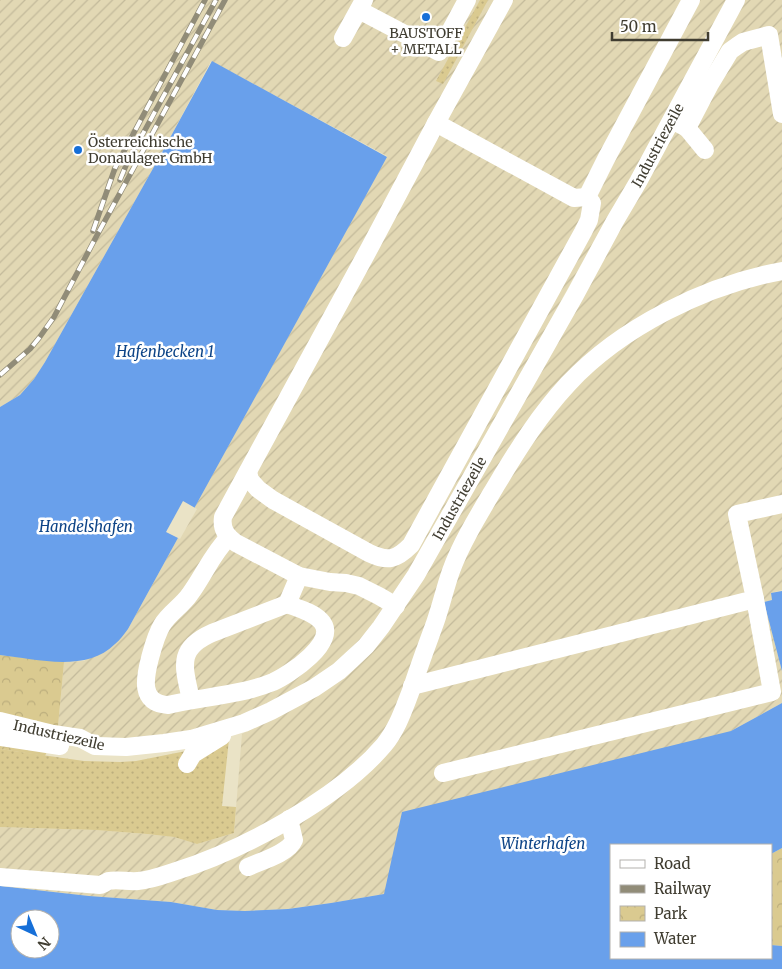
<svg xmlns="http://www.w3.org/2000/svg" width="782" height="969" font-family="Merriweather,serif">
<style>
.industrial{fill:url(#industrial-furrows)}
.grass{fill:url(#grass-dots)}
.park{fill:url(#park-crowns)}
.water{fill:#69a0eb;fill-rule:evenodd}
.pier{fill:#eae3c6}
.lines{fill:none;stroke-linecap:round;stroke-linejoin:round}
.minor{stroke:#fff;stroke-width:18}
.rail-casing{stroke:#918c78;stroke-width:5.5}
.rail{stroke:#fff;stroke-width:4;stroke-dasharray:11;stroke-linecap:butt}
.poi-dot{fill:#166fd8;stroke:#fff;stroke-width:2}
.labels{text-anchor:middle;stroke-width:5;stroke-linejoin:round;paint-order:stroke}
.poi-label{font-size:14px;fill:#403d31;stroke:#fff}
.street-label{font-size:14px;fill:#403d31;stroke:#fff}
.water-label{font-size:15px;font-style:italic;fill:#0d4487;stroke:#fff}
</style>
<defs>
<pattern id="industrial-furrows" width="10" height="10" patternUnits="userSpaceOnUse" patternTransform="scale(1.25)"><rect width="10" height="10" fill="#e2d8b4"/><path d="M-1 1l2-2M0 10L10 0M9 11l2-2" fill="none" stroke="#c3ba9b"/></pattern>
<pattern id="grass-dots" width="8" height="8" patternUnits="userSpaceOnUse" patternTransform="scale(1.25)"><rect width="8" height="8" fill="#daca90"/><path d="M2 2h.1M6 6h.1" fill="none" stroke="#bcae7d" stroke-width="1.8" stroke-linecap="round"/></pattern>
<pattern id="park-crowns" width="20" height="18" patternUnits="userSpaceOnUse" patternTransform="scale(1.25)"><rect width="20" height="18" fill="#daca90"/><path d="M2 6a3 3 0 1 1 6 0M12 15a3 3 0 1 1 6 0" fill="none" stroke="#bcae7d"/></pattern>
</defs>
<rect width="100%" height="100%" fill="#eae3c6"/>
<g class="industrial">
<path d="M 0,0 L 727,0 L 635,176 L 618,199 L 595,239 L 419,558 L 366,636 L 328,673 L 235,720 L 200,729 L 158,737 L 122,739 L 93,736 L 58,726 L 64,662 L 84,661 L 128,629 L 387,156 L 211,61 L 165,147 L 45,362 L 34,379 L 20,395 L 0,407 Z"/>
<path d="M 742,0 L 782,0 L 782,590 L 771,593 L 772,600 L 764,602 L 782,671 L 782,703 L 731,731 L 384,894 L 331,903 L 288,909 L 246,911 L 217,910 L 171,902 L 89,896 L 0,886 L 0,827 L 96,830 L 147,834 L 174,837 L 197,844 L 234,833 L 242,734 L 293,706 L 362,659 Z"/>
</g>
<g class="grass">
<path d="M 480,0 L 488,0 L 443,84 L 436,81 Z"/>
<path d="M 229,739 L 222,806 L 236,807 L 234,833 L 197,844 L 174,837 L 147,834 L 96,830 L 0,827 L 0,749 L 84,761 L 120,762 L 136,761 L 191,750 Z"/>
</g>
<g class="park">
<path d="M 0,655 L 64,662 L 58,726 L 45,756 L 0,749 Z"/>
<path d="M 782,848 L 782,946 L 771,945 L 771,854 Z"/>
</g>
<g class="water">
<path d="M 212,61 L 387,157 L 128,629 C 124,634 120,640 115,644 C 86,673 36,659 0,655 L 0,407 L 20,395 L 34,379 L 45,362 L 165,147 Z"/>
<path d="M 782,591 L 782,671 L 764,602 L 772,600 L 771,593 Z"/>
<path d="M 782,703 L 782,848 L 771,854 L 771,845 L 611,845 L 611,958 L 771,958 L 771,945 L 782,946 L 782,969 L 0,969 L 0,886 L 89,896 L 171,902 L 217,910 L 245,911 L 288,909 L 331,903 L 384,894 L 402,812 L 731,731 ZM 20,919 L 50,919 L 50,949 L 20,949 Z"/>
</g>
<path class="pier" d="M 183,501 L 197,509 L 180,539 L 166,532 Z"/>
<g class="lines">
<g class="minor">
<path d="M 359,10 L 439,52 L 467,0"/>
<path d="M 343,38 L 364,0"/>
<path d="M 672,120 L 687,128 L 710,84 L 730,51 L 737,46 L 743,42 L 769,35 L 782,114"/>
<path d="M 436,123 L 574,198 L 587,197"/>
<path d="M 687,128 L 705,150"/>
<path d="M 587,197 L 606,159 L 691,0"/>
<path d="M 248,472 L 250,480 L 258,489 L 273,500 L 369,553 C 388,562 396,560 411,545 L 583,232 L 589,220 L 592,203 L 587,197"/>
<path d="M 229,537 C 212,554 204,575 190,594 C 182,606 169,613 162,625 C 156,635 153,647 150,658 C 145,677 139,703 168,705 C 202,697 241,695 273,682 C 289,675 340,641 321,621 C 313,612 297,608 287,604 L 299,576"/>
<path d="M 396,606 L 379,596 L 359,586 L 346,583 L 330,582 L 299,576 L 236,543 C 227,536 221,530 223,517 L 369,249 L 436,123 L 504,0"/>
<path d="M 412,686 L 755,599 L 737,514 L 782,504"/>
<path d="M 191,700 C 184,667 176,649 212,633 L 287,604"/>
<path id="s1" d="M 0,721 L 53,734 L 80,738 L 95,746 L 126,747 L 164,743 L 191,739 L 244,723 L 271,711 L 314,688 L 339,671 L 351,660 L 366,646 L 381,627 L 416,575 L 575,295 L 615,221 L 638,182 L 736,0"/>
<path d="M 0,737 L 60,746"/>
<path d="M 187,764 L 193,754 L 222,736"/>
<path d="M 443,773 L 772,692 L 755,599"/>
<path d="M 248,867 C 261,861 288,854 294,840 L 289,819"/>
<path d="M 0,877 L 100,885 C 101,885 107,882 108,881 C 118,879 128,882 138,881 C 151,880 164,875 176,871 C 243,850 338,799 384,745 C 398,728 404,708 412,688 C 419,666 427,645 435,623 C 441,606 445,588 451,571 C 461,543 481,511 497,484 C 518,449 540,414 568,384 C 621,327 706,285 782,271"/>
</g>
<defs>
<g id="rail">
<path d="M 120,180 L 127,163 L 216,0"/>
<path d="M 93,231 L 115,168 L 205,0"/>
<path d="M 0,375 L 30,349 L 39,338 L 54,317 L 95,239 L 225,0"/>
</g>
</defs>
<use href="#rail" class="rail-casing"/>
<use href="#rail" class="rail"/>
</g>
<g class="poi-dot">
<circle cx="426" cy="17" r="5"/>
<circle cx="78" cy="150" r="5"/>
</g>
<g class="labels">
<g class="poi-label">
<text x="426" y="38">BAUSTOFF<tspan x="426" dy="16">+ METALL</tspan></text>
<text x="88" y="147" text-anchor="start">Österreichische<tspan x="88" dy="16">Donaulager GmbH</tspan></text>
</g>
<g class="street-label">
<text dy="5" stroke="none"><textPath href="#s1" startOffset="976">Industriezeile</textPath></text>
<text dy="5" stroke="none"><textPath href="#s1" startOffset="571">Industriezeile</textPath></text>
<text transform="translate(59 735) rotate(13)" y="5">Industriezeile</text>
</g>
<g class="water-label">
<text x="165" y="357">Hafenbecken 1</text>
<text x="86" y="532">Handelshafen</text>
<text x="543" y="849">Winterhafen</text>
</g>
</g>
<rect x="610" y="844" width="162" height="115" fill="#ffffff" stroke="#b3b1ad"/>
<rect x="620" y="860" width="25" height="8" fill="#ffffff" stroke="#b3b1ad"/>
<text x="654" y="869" font-size="15" fill="#403d31">Road</text>
<rect x="620" y="885" width="25" height="8" fill="#918c78" stroke="#b3b1ad"/>
<text x="654" y="894" font-size="15" fill="#403d31">Railway</text>
<rect x="620" y="906" width="25" height="15" fill="url(#park-crowns)" stroke="#b3b1ad"/>
<text x="654" y="919" font-size="15" fill="#403d31">Park</text>
<rect x="620" y="932" width="25" height="15" fill="#69a0eb" stroke="#b3b1ad"/>
<text x="654" y="944" font-size="15" fill="#403d31">Water</text>
<g transform="translate(35 934) rotate(136)"><circle r="24" fill="#ffffff" stroke="#b3b1ad"/>
<path d="M0-4L9 19L0 12L-9 19Z" fill="#166fd8"/>
<text y="-8" font-size="14" font-weight="bold" text-anchor="middle" fill="#403d31">N</text>
</g>
<path d="M612 32v8h96v-8" fill="none" stroke="#403d31" stroke-width="2.5"/>
<text x="620" y="32" font-size="15" fill="#403d31" stroke="#ffffff" stroke-width="4" paint-order="stroke">50 m</text>
</svg>
